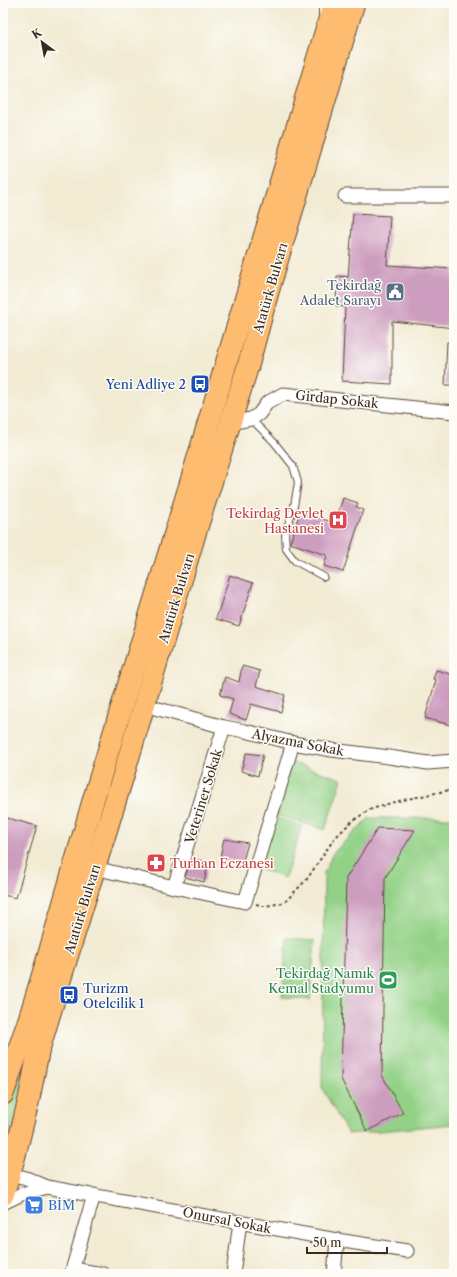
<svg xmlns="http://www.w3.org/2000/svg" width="457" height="1277" font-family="'Libre Caslon Text',serif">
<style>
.green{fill:#93d186;stroke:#677e52}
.building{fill:#cd9dbf}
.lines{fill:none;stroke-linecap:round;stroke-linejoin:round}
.lane-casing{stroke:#564739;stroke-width:8}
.street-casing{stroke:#564739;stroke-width:15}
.primary-casing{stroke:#564739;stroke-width:23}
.path{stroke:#564739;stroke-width:2;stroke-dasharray:3 3;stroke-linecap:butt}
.lane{stroke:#fff;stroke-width:6}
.street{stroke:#fff;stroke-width:13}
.primary{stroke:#fdbc6f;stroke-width:21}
.labels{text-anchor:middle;stroke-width:3;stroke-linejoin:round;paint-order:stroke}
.service-label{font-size:13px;fill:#4e5e75;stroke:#fdfcf7;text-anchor:end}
.street-label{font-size:13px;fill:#3b2a1e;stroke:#fdfcf7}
.transit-label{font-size:13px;fill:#164399;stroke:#fdfcf7;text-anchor:end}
.health-label{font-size:13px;fill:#be3a42;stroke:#fdfcf7;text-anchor:end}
.leisure-label{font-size:13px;fill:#27864d;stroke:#fdfcf7;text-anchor:end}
.shop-label{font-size:13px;fill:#366cbe;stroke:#fdfcf7;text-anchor:start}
</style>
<rect width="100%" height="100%" fill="#fdfcf7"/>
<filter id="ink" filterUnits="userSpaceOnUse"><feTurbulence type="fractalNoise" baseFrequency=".025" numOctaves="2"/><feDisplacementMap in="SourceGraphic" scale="8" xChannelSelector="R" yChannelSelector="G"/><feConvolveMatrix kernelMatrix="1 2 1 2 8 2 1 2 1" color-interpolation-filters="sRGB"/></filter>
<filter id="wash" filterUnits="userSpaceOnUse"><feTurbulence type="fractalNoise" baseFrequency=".012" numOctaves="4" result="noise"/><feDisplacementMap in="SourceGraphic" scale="16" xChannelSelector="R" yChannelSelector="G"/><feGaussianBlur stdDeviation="0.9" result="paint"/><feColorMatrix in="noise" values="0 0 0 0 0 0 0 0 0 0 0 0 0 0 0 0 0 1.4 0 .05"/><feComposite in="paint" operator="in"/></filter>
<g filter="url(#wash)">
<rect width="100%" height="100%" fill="#f2ebd3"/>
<g class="green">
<path d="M 290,762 L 342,779 L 325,830 L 273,814 Z"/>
<path d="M 274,817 L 302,826 L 285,878 L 257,868 Z"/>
<path d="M 369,818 L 454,818 L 454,1124 L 348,1134 L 322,1088 L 324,873 L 333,853 Z"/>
<path d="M 287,938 L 315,940 L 310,1000 L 282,997 Z"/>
<path d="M 41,1001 L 6,1154 L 3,1153 L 3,1109 L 18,1069 Z"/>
</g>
<g id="blocks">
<g class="building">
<path d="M 353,214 L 390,216 L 387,265 L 454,269 L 454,328 L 392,321 L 392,384 L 342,381 L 345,307 L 336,306 L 337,276 L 348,277 Z"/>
<path d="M 447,342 L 454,342 L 454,385 L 445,385 Z"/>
<path d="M 343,498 L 358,503 L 356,507 L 363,510 L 343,572 L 324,566 L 327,555 L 290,543 L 300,512 L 335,523 Z"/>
<path d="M 230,575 L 253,583 L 239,626 L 216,619 Z"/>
<path d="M 242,666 L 260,671 L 256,686 L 285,695 L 281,712 L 251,704 L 246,720 L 229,714 L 233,699 L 220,695 L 225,677 L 239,682 Z"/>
<path d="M 436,670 L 454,675 L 454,713 L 450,725 L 425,718 L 436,680 L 433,679 Z"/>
<path d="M 246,753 L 263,755 L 258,776 L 241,771 Z"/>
<path d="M 3,817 L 37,826 L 16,898 L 3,895 Z"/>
<path d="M 378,828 L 415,830 L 385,878 L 382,1075 L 403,1113 L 367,1131 L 341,1079 L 346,878 Z"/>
<path d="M 224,839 L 248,843 L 242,864 L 220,857 Z"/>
<path d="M 191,859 L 209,862 L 204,882 L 185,877 Z"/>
</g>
</g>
</g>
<g filter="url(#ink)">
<use href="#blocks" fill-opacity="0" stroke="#564739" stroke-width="1"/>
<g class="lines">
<defs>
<g id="lane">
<path d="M 322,15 L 322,3"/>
<path d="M 251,419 L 274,442 L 293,466 L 298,482 L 294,506 L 285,534 L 286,549 L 295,561 L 324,577"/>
</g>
<g id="street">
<path d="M 345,196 L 454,196"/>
<path d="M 229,423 L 251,419 L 259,414 L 267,403 L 283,394 L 454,412"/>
<path d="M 144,705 L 224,727 L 245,731 L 293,743 L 332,750 L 389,757 L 428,763 L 454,761"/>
<path d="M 95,868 L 174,887 L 245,902 L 293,743"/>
<path d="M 174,887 L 224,727"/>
<path d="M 10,1174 L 26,1178 L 47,1187 L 337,1240 L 407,1251"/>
<path d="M 3,1203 L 22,1194 L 47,1187"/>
<path d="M 73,1269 L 103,1274"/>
<path d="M 71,1274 L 94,1195"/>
<path d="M 233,1274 L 240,1222"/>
<path d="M 334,1274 L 337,1240"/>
</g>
<g id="primary">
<path d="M 3,1094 L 29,1019 L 47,960 L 95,794 L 190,484 L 334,3"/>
<path d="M 3,1195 L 14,1159 L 29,1099 L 38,1053 L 53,1003 L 124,773 L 195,534 L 248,366 L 268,292 L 354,3"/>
</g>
</defs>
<use href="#lane" class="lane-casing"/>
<use href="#street" class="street-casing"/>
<use href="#primary" class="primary-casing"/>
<path class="path" d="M 256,904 L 264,906 L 284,903 L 307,879 L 334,839 L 351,822 L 369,810 L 394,802 L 454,789"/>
<use href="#lane" class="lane"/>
<use href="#street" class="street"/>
<use href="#primary" class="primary"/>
</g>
</g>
<defs>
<symbol id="civic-square" viewBox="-11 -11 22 22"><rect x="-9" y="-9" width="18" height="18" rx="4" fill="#5c6f8a" stroke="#fdfcf7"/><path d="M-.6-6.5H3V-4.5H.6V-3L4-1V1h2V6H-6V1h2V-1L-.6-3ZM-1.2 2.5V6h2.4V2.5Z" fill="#fff"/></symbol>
<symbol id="bus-square" viewBox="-11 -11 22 22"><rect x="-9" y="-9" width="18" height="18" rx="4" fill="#1a4fb4" stroke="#fdfcf7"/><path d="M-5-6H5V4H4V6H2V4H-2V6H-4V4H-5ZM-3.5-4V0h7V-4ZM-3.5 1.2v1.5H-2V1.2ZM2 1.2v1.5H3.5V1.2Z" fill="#fff"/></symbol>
<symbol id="hospital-square" viewBox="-11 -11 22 22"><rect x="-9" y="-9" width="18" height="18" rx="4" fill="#e0444e" stroke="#fdfcf7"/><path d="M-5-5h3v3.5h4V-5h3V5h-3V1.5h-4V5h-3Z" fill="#fff"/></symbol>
<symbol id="pharmacy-square" viewBox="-11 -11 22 22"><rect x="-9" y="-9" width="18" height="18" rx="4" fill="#e0444e" stroke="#fdfcf7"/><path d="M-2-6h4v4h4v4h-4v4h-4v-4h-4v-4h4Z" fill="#fff"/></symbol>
<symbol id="stadium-square" viewBox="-11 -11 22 22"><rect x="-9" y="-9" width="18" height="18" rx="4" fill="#2e9e5b" stroke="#fdfcf7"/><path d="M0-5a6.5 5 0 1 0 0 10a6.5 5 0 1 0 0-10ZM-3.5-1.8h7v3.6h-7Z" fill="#fff"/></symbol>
<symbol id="supermarket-square" viewBox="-11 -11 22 22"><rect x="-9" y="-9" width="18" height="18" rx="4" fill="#3f7fe0" stroke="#fdfcf7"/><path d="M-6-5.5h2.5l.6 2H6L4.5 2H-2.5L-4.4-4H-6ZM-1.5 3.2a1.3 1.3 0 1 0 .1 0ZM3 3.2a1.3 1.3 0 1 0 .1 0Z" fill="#fff"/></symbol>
</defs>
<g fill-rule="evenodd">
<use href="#civic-square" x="384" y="281" width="22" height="22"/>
<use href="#bus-square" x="189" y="373" width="22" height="22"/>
<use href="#hospital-square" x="327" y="509" width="22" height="22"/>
<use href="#pharmacy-square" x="145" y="852" width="22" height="22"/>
<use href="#stadium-square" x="377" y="969" width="22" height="22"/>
<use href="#bus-square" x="58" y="984" width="22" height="22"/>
<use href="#supermarket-square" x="23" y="1194" width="22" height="22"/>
</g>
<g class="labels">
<g class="service-label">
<text x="381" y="290">Tekirdağ<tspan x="381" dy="15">Adalet Sarayı</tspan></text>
</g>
<g class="street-label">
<text transform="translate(270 288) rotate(-74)" y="5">Atatürk Bulvarı</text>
<text transform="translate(337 399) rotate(6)" y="5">Girdap Sokak</text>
<text transform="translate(176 598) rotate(-73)" y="5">Atatürk Bulvarı</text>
<text transform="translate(298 742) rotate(11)" y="5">Alyazma Sokak</text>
<text transform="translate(203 796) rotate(-73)" y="5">Veteriner Sokak</text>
<text transform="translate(82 909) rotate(-73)" y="5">Atatürk Bulvarı</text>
<text transform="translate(227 1220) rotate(11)" y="5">Onursal Sokak</text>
</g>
<g class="transit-label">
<text x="186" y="389">Yeni Adliye 2</text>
<text x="83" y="993" text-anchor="start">Turizm<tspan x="83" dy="15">Otelcilik 1</tspan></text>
</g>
<g class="health-label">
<text x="324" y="518">Tekirdağ Devlet<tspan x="324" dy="15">Hastanesi</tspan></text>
<text x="170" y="868" text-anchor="start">Turhan Eczanesi</text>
</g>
<g class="leisure-label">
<text x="374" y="978">Tekirdağ Namık<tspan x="374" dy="15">Kemal Stadyumu</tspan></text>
</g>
<g class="shop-label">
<text x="48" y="1210">BİM</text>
</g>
</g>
<rect width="457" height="1277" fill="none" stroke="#fdfcf7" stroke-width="16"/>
<g transform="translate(42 42) rotate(328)" stroke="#fdfcf7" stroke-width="3" paint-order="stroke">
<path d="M0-3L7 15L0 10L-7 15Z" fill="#3b2a1e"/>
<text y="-6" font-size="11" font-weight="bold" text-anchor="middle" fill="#3b2a1e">K</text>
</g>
<path d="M307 1247v6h80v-6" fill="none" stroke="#3b2a1e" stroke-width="2"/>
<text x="313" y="1247" font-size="12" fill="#3b2a1e" stroke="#fdfcf7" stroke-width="3" paint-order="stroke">50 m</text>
</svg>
